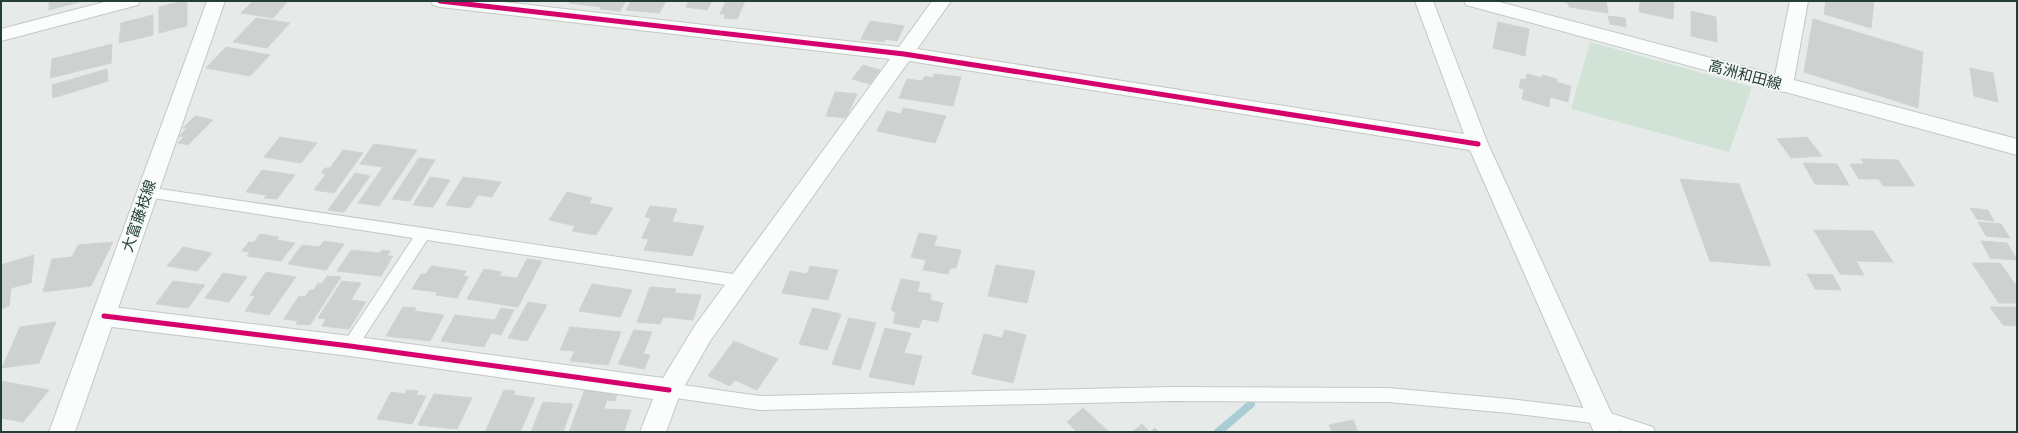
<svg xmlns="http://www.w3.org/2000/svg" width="2018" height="433" font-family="Figtree,'Noto Sans JP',sans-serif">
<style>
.green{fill:#d1e3d7}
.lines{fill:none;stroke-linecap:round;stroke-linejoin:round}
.stream{stroke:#aacdd5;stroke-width:8}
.building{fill:#cdd2d0;stroke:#cfd4d2}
.service-casing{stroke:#c3c8c6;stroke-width:2}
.minor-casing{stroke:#c3c8c6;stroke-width:2}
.secondary-casing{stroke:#c2c8c6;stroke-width:2}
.service{fill:#fbfcfc;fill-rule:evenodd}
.minor{fill:#fbfcfc;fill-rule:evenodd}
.secondary{fill:#fbfcfc;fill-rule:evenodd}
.cycleway-casing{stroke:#f5f9f7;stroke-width:8}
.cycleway{stroke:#d6006c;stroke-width:5}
.labels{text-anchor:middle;stroke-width:3.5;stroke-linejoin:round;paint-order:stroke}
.street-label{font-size:15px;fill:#253d38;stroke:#f5f9f7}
</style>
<rect width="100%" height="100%" fill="#e6ebe9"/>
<path class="green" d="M 1590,42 L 1752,87 L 1729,152 L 1571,109 Z"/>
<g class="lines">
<path class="stream" d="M 1218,432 L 1251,404"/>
</g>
<g class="building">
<path d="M 49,1 L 83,1 L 49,10 Z"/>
<path d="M 184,1 L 187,1 L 187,26 L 159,33 L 159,7 Z"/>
<path d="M 253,1 L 288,1 L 273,18 L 241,13 Z"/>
<path d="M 571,1 L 626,1 L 620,11 L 600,9 L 601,7 L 569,3 Z"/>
<path d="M 631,1 L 666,1 L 659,13 L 626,10 Z"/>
<path d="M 689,1 L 712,1 L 707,10 L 686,7 Z"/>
<path d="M 726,1 L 745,1 L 737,19 L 724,18 L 725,14 L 720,14 Z"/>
<path d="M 1562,1 L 1606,1 L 1608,13 L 1569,7 L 1568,3 Z"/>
<path d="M 1640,1 L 1674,1 L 1673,19 L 1639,12 Z"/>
<path d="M 1826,1 L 1874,1 L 1871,28 L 1824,14 Z"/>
<path d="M 1691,11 L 1716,17 L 1717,42 L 1691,36 Z"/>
<path d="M 153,15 L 153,35 L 119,43 L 121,23 Z"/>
<path d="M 1608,16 L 1625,18 L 1626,27 L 1610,24 Z"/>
<path d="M 256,18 L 290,23 L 267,48 L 233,42 Z"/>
<path d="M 1813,19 L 1923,52 L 1918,108 L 1804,72 Z"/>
<path d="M 870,21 L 904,26 L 897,41 L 885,39 L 884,42 L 861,39 Z"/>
<path d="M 1498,22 L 1529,29 L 1525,56 L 1493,48 Z"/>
<path d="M 112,44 L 111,63 L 50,78 L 52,59 Z"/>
<path d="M 226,47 L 270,55 L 250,76 L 206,68 Z"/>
<path d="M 863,65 L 880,70 L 870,84 L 852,79 Z"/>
<path d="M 1970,68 L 1993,73 L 1998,102 L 1974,96 Z"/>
<path d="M 107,69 L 108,81 L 53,98 L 52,85 Z"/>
<path d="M 934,74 L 961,77 L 953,106 L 899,98 L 907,79 L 922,81 L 925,76 L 933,78 Z"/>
<path d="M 1527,74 L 1542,78 L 1542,75 L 1557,79 L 1556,82 L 1571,86 L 1568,102 L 1550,97 L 1549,107 L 1522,99 L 1524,89 L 1519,88 L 1521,79 L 1526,80 Z"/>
<path d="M 835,92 L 857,94 L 846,118 L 826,116 Z"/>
<path d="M 903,108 L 946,116 L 935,143 L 877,131 L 887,111 L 901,114 Z"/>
<path d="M 195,116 L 213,120 L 188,145 L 178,143 L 184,137 L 179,136 L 187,128 L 183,128 Z"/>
<path d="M 280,137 L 317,143 L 301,163 L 264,157 Z"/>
<path d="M 1807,137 L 1822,156 L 1791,158 L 1777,139 Z"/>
<path d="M 374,144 L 417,150 L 379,206 L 358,203 L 383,167 L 360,164 Z"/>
<path d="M 343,150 L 363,153 L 334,193 L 314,190 L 326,174 L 321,173 L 325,168 L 330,168 Z"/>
<path d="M 419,158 L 435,160 L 410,201 L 392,199 Z"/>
<path d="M 1861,159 L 1898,160 L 1915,186 L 1883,186 L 1879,179 L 1859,179 L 1850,164 L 1864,164 Z"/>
<path d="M 1803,163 L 1837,164 L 1849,185 L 1815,184 Z"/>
<path d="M 262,170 L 295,175 L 277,199 L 264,198 L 267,195 L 246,192 Z"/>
<path d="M 355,173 L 370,176 L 344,212 L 328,210 Z"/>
<path d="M 430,177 L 450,180 L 433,207 L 413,205 Z"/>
<path d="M 463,177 L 501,182 L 492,197 L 478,195 L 470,208 L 446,205 Z"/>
<path d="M 1680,179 L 1739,184 L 1771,266 L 1710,261 Z"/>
<path d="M 567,192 L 592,198 L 589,203 L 613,208 L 596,235 L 572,231 L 575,226 L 549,220 Z"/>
<path d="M 650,206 L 677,209 L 672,222 L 704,226 L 692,256 L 644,250 L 649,239 L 642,238 L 651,218 L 645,217 Z"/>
<path d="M 1970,208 L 1988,210 L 1994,221 L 1977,219 Z"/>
<path d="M 1978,222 L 2001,224 L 2010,238 L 1986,236 Z"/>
<path d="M 1814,230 L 1873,231 L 1893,262 L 1856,261 L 1864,275 L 1840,274 Z"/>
<path d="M 919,233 L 937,236 L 934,246 L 961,250 L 956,268 L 950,268 L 948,274 L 923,270 L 926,260 L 911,257 Z"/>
<path d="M 260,234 L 278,237 L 277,240 L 295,243 L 281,261 L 247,256 L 250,252 L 242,251 L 249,242 L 254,242 Z"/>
<path d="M 324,241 L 344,244 L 326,270 L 288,264 L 302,245 L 319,247 Z"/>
<path d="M 1981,241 L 2007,243 L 2017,260 L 1990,258 Z"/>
<path d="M 113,242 L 91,286 L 43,292 L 52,259 L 72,257 L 78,245 Z"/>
<path d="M 183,247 L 212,253 L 197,271 L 167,266 Z"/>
<path d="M 351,250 L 380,253 L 382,250 L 390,251 L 387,256 L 393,256 L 381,276 L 337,271 Z"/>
<path d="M 34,255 L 31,283 L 11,288 L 9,306 L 1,309 L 1,265 Z"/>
<path d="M 527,259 L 542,261 L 518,307 L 467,299 L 484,269 L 502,272 L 499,276 L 517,278 Z"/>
<path d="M 1972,263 L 2000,263 L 2017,287 L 2017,303 L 1999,303 Z"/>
<path d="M 996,265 L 1035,271 L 1027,303 L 988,296 Z"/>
<path d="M 431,266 L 466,271 L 463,276 L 468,277 L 457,298 L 436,295 L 437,292 L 412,289 L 421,274 L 426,274 Z"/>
<path d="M 810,266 L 838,270 L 828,300 L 782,293 L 790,271 L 807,274 Z"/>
<path d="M 266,272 L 296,277 L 269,315 L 245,311 L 255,296 L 250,295 Z"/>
<path d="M 223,273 L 247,277 L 229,302 L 205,298 Z"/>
<path d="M 1807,274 L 1833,275 L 1841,290 L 1815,289 Z"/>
<path d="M 327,276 L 341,277 L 310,325 L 296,324 L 298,321 L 284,319 L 299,296 L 305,297 L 310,290 L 314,290 L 318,283 L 322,284 Z"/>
<path d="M 901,279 L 920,282 L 917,292 L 931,294 L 930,300 L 943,303 L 938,322 L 922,319 L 919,328 L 893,323 L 896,313 L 891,310 Z"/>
<path d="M 173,281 L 205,285 L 188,308 L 156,304 Z"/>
<path d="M 342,281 L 361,283 L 351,300 L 366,302 L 349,329 L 322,326 L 326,319 L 318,318 Z"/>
<path d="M 592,284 L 632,290 L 620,317 L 579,311 Z"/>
<path d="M 650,287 L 676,289 L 674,293 L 701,295 L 693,320 L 663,317 L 660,324 L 637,322 Z"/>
<path d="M 528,302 L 547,305 L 527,341 L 508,338 Z"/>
<path d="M 403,307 L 416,308 L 414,311 L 444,315 L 430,341 L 386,336 Z"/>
<path d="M 1990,307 L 2017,307 L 2017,326 L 2003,325 Z"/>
<path d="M 501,308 L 514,310 L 501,335 L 491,333 L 484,347 L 441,341 L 455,315 L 495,320 Z"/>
<path d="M 813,308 L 841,314 L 827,350 L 799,344 Z"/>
<path d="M 849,318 L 876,323 L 860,370 L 832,364 Z"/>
<path d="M 56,322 L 39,363 L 2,368 L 20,327 Z"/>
<path d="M 570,327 L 621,332 L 608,365 L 570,361 L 575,351 L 560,350 Z"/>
<path d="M 885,328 L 911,333 L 904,353 L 922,356 L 914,385 L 869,377 Z"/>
<path d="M 634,330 L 652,332 L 643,354 L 650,355 L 644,369 L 618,364 Z"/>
<path d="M 1005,330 L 1026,335 L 1013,383 L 972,374 L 984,334 L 1002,338 Z"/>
<path d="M 734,341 L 778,359 L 757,390 L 735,380 L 730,386 L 708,376 Z"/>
<path d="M 1,381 L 49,390 L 23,422 L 1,418 Z"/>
<path d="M 585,389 L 618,391 L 615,401 L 607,400 L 604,409 L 631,410 L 624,432 L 569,432 Z"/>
<path d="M 407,390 L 418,391 L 416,395 L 426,396 L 412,424 L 377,419 L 391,392 L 405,394 Z"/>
<path d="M 504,390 L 515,391 L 513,395 L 535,398 L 520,432 L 485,432 Z"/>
<path d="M 434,394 L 472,398 L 457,429 L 418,425 Z"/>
<path d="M 543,402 L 573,404 L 563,432 L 531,432 Z"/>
<path d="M 1083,408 L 1109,432 L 1077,432 L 1067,422 Z"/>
<path d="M 1353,420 L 1358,432 L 1332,432 L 1329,425 Z"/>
<path d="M 1142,424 L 1150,432 L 1155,428 L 1159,432 L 1132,432 Z"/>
</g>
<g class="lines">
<defs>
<g id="service">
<path d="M 147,187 L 740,275 L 745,277 L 747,281 L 745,285 L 740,287 L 427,240 L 355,351 L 350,353 L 345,351 L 342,346 L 345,341 L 413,238 L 147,197 L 142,196 L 140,192 L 142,188 Z"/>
<path d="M 669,383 L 760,396 L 1172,387 L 1388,388 L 1509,399 L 1601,410 L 1653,427 L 1655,432 L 1625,432 L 1601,424 L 1509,413 L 1388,402 L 1172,401 L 760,410 L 669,397 L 663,395 L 661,390 L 663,385 Z"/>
</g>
<g id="minor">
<path d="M 108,1 L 140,1 L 138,5 L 1,41 L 1,29 Z"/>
<path d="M 431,1 L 494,1 L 899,47 L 932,1 L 951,1 L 917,49 L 1464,134 L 1415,1 L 1433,1 L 1488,144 L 1620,432 L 1594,432 L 1470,150 L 909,61 L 710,341 L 680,394 L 666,432 L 640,432 L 653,399 L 350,356 L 104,326 L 96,323 L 92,316 L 96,309 L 104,306 L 350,336 L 663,378 L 694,327 L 890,59 L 440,7 L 433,5 Z"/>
<path d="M 1790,1 L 1808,1 L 1793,85 L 1790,90 L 1783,92 L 1776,90 L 1773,85 Z"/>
</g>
<g id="secondary">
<path d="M 207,1 L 225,1 L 75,432 L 49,432 Z"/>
<path d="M 1464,1 L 1496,1 L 2017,139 L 2017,155 L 1466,5 Z"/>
</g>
</defs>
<use href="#service" class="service-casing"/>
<use href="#minor" class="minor-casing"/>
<use href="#secondary" class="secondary-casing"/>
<use href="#service" class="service"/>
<use href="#minor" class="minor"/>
<use href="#secondary" class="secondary"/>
<defs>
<g id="cycleway">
<path d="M 440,1 L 904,54 L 1478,144"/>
<path d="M 104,316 L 350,346 L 669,390"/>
</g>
</defs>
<use href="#cycleway" class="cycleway-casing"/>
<use href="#cycleway" class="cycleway"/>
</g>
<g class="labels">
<g class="street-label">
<text transform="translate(1745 75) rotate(15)" y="5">高洲和田線</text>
<text transform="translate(139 216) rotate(-71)" y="5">大富藤枝線</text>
</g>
</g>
<rect width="2018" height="433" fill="none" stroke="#253d38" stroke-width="4"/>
</svg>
